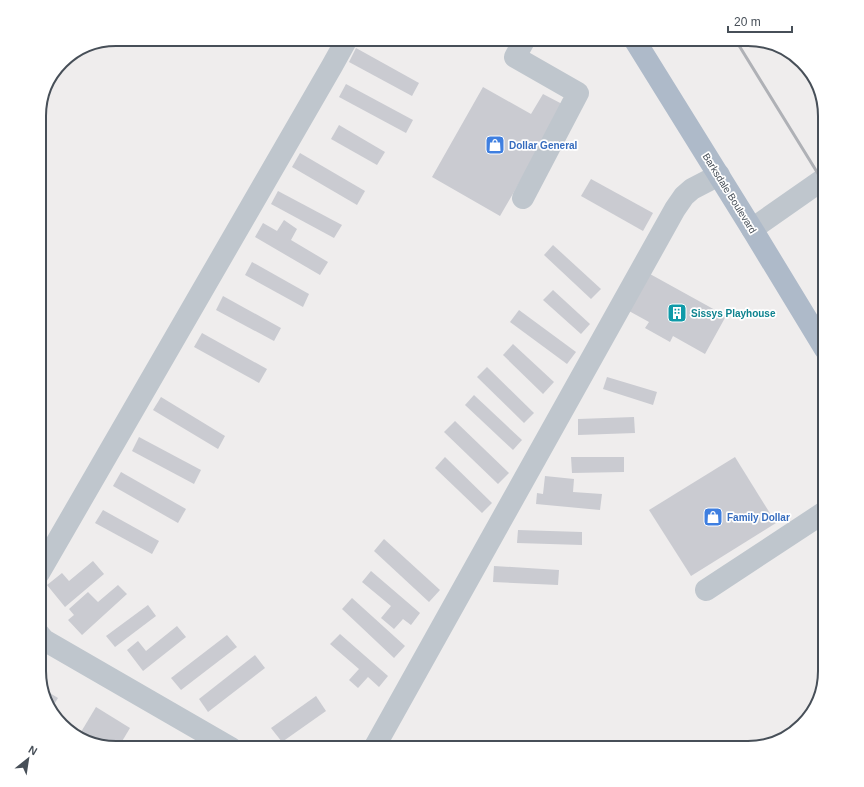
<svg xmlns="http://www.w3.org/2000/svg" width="864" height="787" font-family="Arial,sans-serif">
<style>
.building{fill:#cacbd1}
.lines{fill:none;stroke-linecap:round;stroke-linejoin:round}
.minor{stroke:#bfc6cd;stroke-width:22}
.major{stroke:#aebac9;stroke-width:22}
.rail{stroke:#afb1b6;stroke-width:3}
.labels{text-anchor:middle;stroke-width:3.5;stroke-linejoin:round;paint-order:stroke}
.shop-label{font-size:10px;font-weight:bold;fill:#366cbe;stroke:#fff;text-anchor:start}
.street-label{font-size:10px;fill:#474f58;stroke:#fff}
.culture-label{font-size:10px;font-weight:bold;fill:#0d838f;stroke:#fff;text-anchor:start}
.rim{fill:none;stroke:#474f58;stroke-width:2}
</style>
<rect width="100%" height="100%" fill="#efeded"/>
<g class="building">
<path d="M 356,48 L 419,83 L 412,96 L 349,62 Z"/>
<path d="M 346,84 L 413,120 L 406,133 L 339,97 Z"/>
<path d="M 483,87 L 531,114 L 543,94 L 564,105 L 500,216 L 432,177 Z"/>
<path d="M 339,125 L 385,152 L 377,165 L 331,139 Z"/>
<path d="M 300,153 L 365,191 L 357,205 L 292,167 Z"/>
<path d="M 591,179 L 653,213 L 643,231 L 581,196 Z"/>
<path d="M 278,191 L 342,225 L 334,238 L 271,204 Z"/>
<path d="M 284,220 L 297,229 L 291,240 L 328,262 L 320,275 L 255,237 L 263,223 L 277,231 Z"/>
<path d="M 553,245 L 601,289 L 591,299 L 544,255 Z"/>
<path d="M 252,262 L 309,294 L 303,307 L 245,275 Z"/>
<path d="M 650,274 L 726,316 L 705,354 L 673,336 L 670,342 L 645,328 L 649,322 L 629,311 Z"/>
<path d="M 553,290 L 590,324 L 581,334 L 543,300 Z"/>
<path d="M 223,296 L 281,328 L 274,341 L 216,310 Z"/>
<path d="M 519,310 L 576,352 L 567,364 L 510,322 Z"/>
<path d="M 202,333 L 267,369 L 259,383 L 194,347 Z"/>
<path d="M 513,344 L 554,382 L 543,394 L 503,355 Z"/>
<path d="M 487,367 L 534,413 L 524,423 L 477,377 Z"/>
<path d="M 607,377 L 657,392 L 653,405 L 603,389 Z"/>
<path d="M 474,395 L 522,440 L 513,450 L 465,405 Z"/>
<path d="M 161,397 L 225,436 L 218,449 L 153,410 Z"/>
<path d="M 634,417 L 635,433 L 578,435 L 578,419 Z"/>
<path d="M 455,421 L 509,473 L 498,484 L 444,432 Z"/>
<path d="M 139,437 L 201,470 L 194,484 L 132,451 Z"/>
<path d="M 445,457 L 492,503 L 482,513 L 435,468 Z"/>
<path d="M 571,457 L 624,457 L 624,472 L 572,473 Z"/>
<path d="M 735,457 L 776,523 L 691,576 L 649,510 Z"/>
<path d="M 121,472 L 186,509 L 178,523 L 113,486 Z"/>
<path d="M 545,476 L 574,479 L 573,492 L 602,494 L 600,510 L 536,504 L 537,493 L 543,494 Z"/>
<path d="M 103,510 L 159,541 L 152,554 L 95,523 Z"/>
<path d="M 518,530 L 582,532 L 582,545 L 517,543 Z"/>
<path d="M 384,539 L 440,590 L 429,602 L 374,551 Z"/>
<path d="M 93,561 L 104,574 L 65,607 L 47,585 L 62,573 L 69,581 Z"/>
<path d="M 494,566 L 559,570 L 558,585 L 493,582 Z"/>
<path d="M 371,571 L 420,613 L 411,625 L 403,619 L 394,629 L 381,618 L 391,606 L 362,582 Z"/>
<path d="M 118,585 L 127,594 L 82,635 L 68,620 L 74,615 L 69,609 L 88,592 L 98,602 Z"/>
<path d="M 352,598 L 405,646 L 394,658 L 342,609 Z"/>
<path d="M 148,605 L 156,616 L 115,647 L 106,636 Z"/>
<path d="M 177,626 L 186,637 L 143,671 L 127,650 L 138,641 L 146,651 Z"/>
<path d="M 340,634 L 388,676 L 379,687 L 368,677 L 358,688 L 349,680 L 359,669 L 330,644 Z"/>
<path d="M 227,635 L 237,647 L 181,690 L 171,678 Z"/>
<path d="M 255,655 L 265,668 L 208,712 L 199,699 Z"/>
<path d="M 45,690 L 58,698 L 53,706 Z"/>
<path d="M 316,696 L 326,711 L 282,742 L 271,728 Z"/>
<path d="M 96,707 L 130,728 L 118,748 L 86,742 L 78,737 Z"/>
</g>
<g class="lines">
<g class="minor">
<path d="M 523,198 L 578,93 L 515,57 L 525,39"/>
<path d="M 752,229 L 825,178"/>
<path d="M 39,573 L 332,66 L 347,39"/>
<path d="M 706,590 L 823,513"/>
<path d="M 39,634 L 44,640 L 231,748"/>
<path d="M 374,748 L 675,209 L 684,196 L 692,189 L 719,175"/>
</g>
<path class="major" d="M 634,39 L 752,229 L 825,349"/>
<path class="rail" d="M 735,39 L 825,185"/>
</g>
<defs>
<symbol id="shop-square" viewBox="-11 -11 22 22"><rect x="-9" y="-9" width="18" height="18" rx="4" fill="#3f7fe0" stroke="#fff"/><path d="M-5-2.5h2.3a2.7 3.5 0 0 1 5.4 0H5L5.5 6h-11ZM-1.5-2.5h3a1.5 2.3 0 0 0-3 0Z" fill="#fff"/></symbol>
<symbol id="building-square" viewBox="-11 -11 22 22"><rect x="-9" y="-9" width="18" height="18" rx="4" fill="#0f9aa8" stroke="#fff"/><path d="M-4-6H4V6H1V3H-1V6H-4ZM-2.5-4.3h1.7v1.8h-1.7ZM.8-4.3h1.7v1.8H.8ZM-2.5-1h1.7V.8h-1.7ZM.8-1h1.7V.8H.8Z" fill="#fff"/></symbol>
</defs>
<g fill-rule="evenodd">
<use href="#shop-square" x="484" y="134" width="22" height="22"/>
<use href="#building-square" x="666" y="302" width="22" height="22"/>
<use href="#shop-square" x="702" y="506" width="22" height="22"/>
</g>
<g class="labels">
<g class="shop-label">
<text x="509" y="149">Dollar General</text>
<text x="727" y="521">Family Dollar</text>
</g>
<g class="street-label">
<text transform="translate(730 193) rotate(58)" y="4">Barksdale Boulevard</text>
</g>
<g class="culture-label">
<text x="691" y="317">Sissys Playhouse</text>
</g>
</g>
<path d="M0 0H864V787H0ZM116 46H748A70 70 0 0 1 818 116V671A70 70 0 0 1 748 741H116A70 70 0 0 1 46 671V116A70 70 0 0 1 116 46Z" fill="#fff" fill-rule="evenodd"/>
<path class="rim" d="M116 46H748A70 70 0 0 1 818 116V671A70 70 0 0 1 748 741H116A70 70 0 0 1 46 671V116A70 70 0 0 1 116 46Z"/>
<g transform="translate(28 759) rotate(30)" stroke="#ffffff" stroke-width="3" paint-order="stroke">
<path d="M0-3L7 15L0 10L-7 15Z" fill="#474f58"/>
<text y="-6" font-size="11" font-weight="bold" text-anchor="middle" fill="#474f58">N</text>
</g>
<path d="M728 26v6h64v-6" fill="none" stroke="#474f58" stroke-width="2"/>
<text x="734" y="26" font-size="12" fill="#474f58" stroke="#ffffff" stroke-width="3" paint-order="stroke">20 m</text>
</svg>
